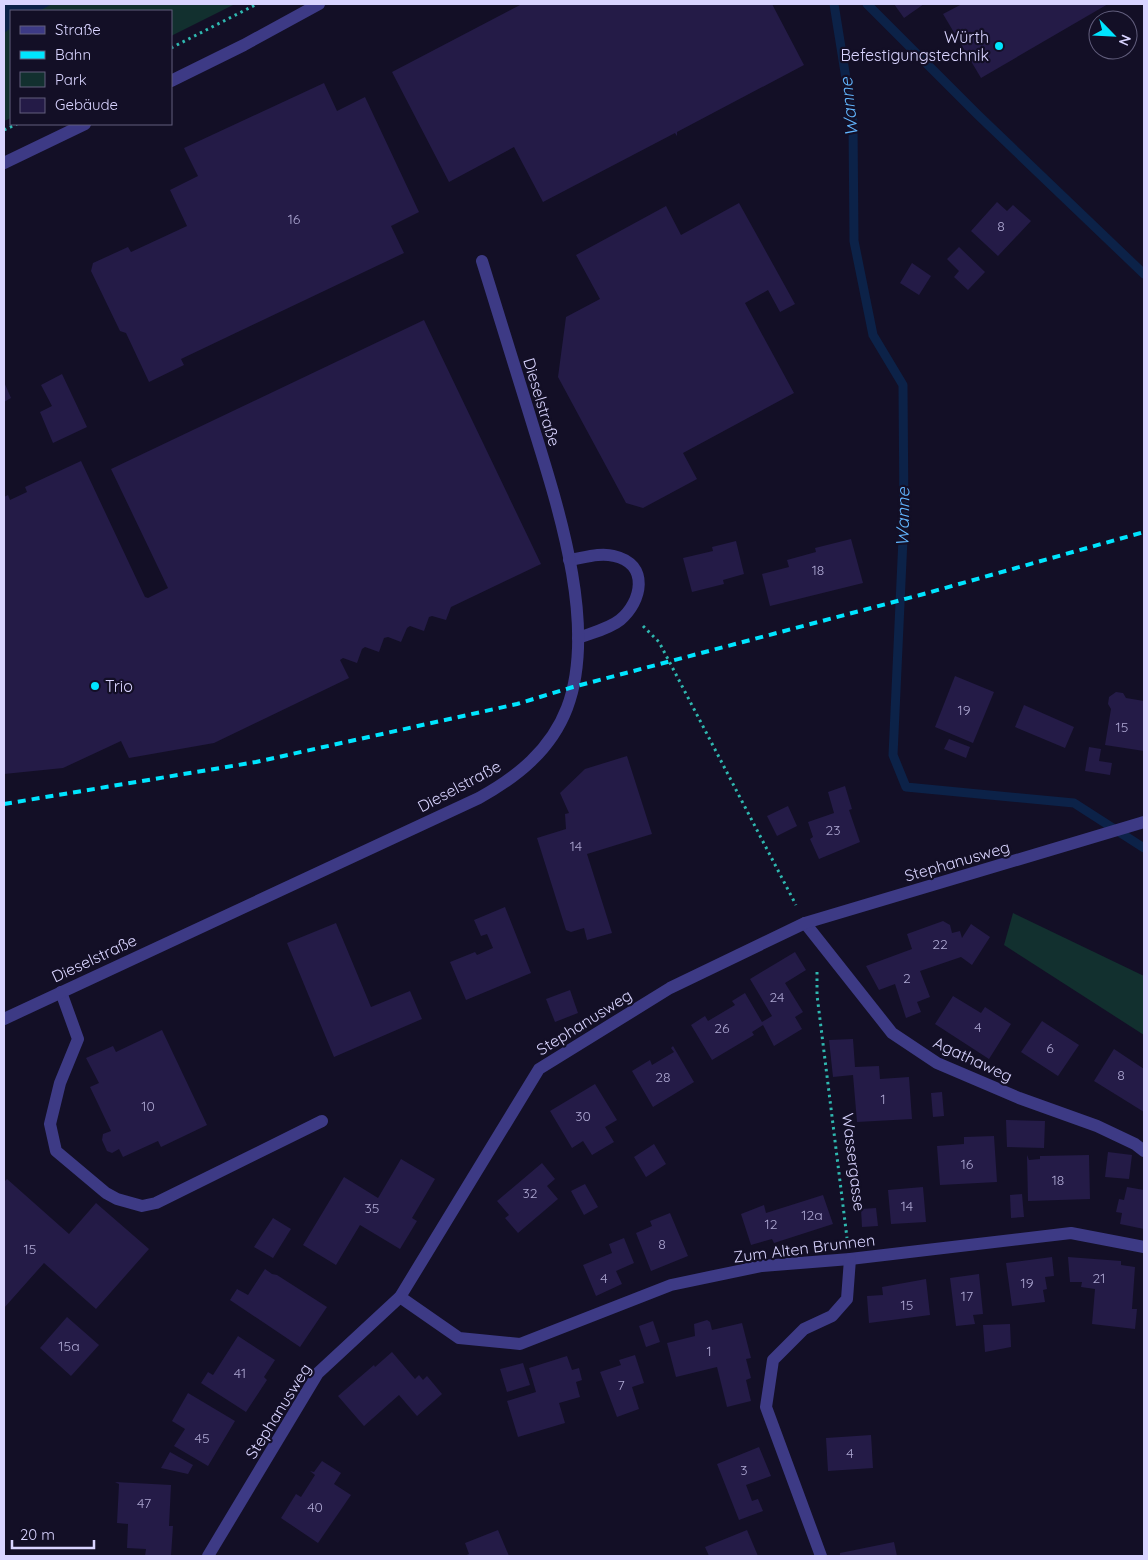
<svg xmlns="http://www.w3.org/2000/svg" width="1148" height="1560" font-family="Quicksand,sans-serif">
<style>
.green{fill:#12302f}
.water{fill:#0c2248}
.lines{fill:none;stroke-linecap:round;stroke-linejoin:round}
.stream{stroke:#0c2248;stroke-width:9}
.building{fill:#241b47}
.path{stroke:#2fb8b0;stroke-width:3;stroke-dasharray:2.5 4;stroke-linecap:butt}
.service{stroke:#3d3a85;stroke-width:12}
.minor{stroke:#3d3a85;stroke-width:12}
.tertiary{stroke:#3d3a85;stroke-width:12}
.rail{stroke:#00e5ff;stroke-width:4;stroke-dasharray:8 6;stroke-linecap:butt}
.poi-dot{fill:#00e5ff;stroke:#130f26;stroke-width:2}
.labels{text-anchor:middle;stroke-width:4.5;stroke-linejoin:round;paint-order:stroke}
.number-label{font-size:14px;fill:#aca6d1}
.poi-label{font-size:16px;fill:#d9d4ff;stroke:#130f26;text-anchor:end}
.street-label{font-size:16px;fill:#d9d4ff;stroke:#130f26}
.water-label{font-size:18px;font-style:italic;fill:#62b6ff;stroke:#130f26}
</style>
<rect width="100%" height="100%" fill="#130f26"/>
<g class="green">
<path d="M 4,4 L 235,4 L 171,36 L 171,11 L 11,11 L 11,118 L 4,121 Z"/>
<path d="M 1013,913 L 1144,976 L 1144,1035 L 1004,945 Z"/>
</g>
<path class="water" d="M 4,4 L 52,4 L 39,11 L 11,11 L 11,28 L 4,33 Z"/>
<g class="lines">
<g class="stream">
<path d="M 834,4 L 853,122 L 854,241 L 873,335 L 903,385 L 904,517 L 893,755 L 906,787 L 1074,803 L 1144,848"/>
<path d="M 867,4 L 978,115 L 1144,274"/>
</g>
</g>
<g class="building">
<path d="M 522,4 L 772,4 L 804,65 L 677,132 L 677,136 L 675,133 L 543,202 L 514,147 L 449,182 L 392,72 Z"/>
<path d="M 894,4 L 924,4 L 904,18 Z"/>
<path d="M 962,4 L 1108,4 L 981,78 L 943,14 Z"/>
<path d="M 324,83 L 337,111 L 365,97 L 419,212 L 391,226 L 404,253 L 181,359 L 184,365 L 149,382 L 126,333 L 120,331 L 91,271 L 93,263 L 128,247 L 131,252 L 187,226 L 170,190 L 198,176 L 184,148 Z"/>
<path d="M 997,202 L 1007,211 L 1013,205 L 1031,221 L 998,256 L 971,231 Z"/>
<path d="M 739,203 L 795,304 L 780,312 L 768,290 L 745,303 L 794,393 L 683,453 L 697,479 L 643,508 L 626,503 L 558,377 L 566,317 L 600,299 L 576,255 L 666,206 L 681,235 Z"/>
<path d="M 959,247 L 985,272 L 968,290 L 954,277 L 959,271 L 947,259 Z"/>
<path d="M 912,263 L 931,276 L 919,295 L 900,283 Z"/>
<path d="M 424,320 L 541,564 L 451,607 L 446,620 L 432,616 L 429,617 L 424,631 L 410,626 L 407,628 L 401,642 L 388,637 L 384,638 L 379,652 L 365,647 L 362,649 L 357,663 L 343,658 L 340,660 L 349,678 L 214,743 L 129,758 L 121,741 L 63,768 L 4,774 L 4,497 L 8,495 L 10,500 L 27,492 L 25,487 L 81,461 L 145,597 L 148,598 L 168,588 L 111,469 Z"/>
<path d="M 62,374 L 87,427 L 53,443 L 40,412 L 52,406 L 41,385 Z"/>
<path d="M 4,382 L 11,398 L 4,402 Z"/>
<path d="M 851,539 L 863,583 L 770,606 L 762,574 L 789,567 L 787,560 L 816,552 L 815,548 Z"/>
<path d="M 736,541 L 744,574 L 723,580 L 724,584 L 692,592 L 683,558 L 713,551 L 712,547 Z"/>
<path d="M 955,676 L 994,692 L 973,743 L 935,727 Z"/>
<path d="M 1116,692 L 1123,693 L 1126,698 L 1144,701 L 1144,751 L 1105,745 L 1111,709 L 1108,704 L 1109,697 Z"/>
<path d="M 1024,705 L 1074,727 L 1065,748 L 1015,727 Z"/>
<path d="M 949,739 L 970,747 L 966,758 L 944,749 Z"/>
<path d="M 1089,747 L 1101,749 L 1099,761 L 1112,763 L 1110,775 L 1085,771 Z"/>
<path d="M 627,756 L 652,834 L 587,854 L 612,933 L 587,940 L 584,928 L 571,932 L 566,930 L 537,838 L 566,829 L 565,814 L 569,813 L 560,793 L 585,769 Z"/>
<path d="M 845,786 L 852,809 L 849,810 L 860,842 L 819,859 L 810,839 L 813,837 L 808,822 L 834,813 L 828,792 Z"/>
<path d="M 788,806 L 797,826 L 777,836 L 767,816 Z"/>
<path d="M 505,907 L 531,973 L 466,1000 L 450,962 L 475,952 L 477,955 L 493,948 L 487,934 L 481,936 L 474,920 Z"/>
<path d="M 943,921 L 950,925 L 952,933 L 960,931 L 962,938 L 971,924 L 990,937 L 972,965 L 961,957 L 920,971 L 930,997 L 917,1002 L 921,1012 L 906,1018 L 895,984 L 879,990 L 866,966 L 912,949 L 907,934 Z"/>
<path d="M 336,923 L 371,1007 L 410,991 L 422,1019 L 334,1057 L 287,943 Z"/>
<path d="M 795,952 L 806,970 L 785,983 L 803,1012 L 795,1017 L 802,1029 L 774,1046 L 763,1025 L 752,1032 L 754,1035 L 712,1060 L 691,1025 L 705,1016 L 708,1021 L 735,1005 L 732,1001 L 745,993 L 762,1022 L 772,1016 L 750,979 Z"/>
<path d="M 570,990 L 578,1013 L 555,1022 L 546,999 Z"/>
<path d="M 953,996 L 981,1013 L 985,1007 L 1011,1024 L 989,1059 L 935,1024 Z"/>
<path d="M 1042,1021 L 1079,1045 L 1058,1076 L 1021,1052 Z"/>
<path d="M 162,1030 L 207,1125 L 161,1147 L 158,1141 L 123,1157 L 119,1149 L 112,1153 L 107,1151 L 102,1140 L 103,1134 L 111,1131 L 90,1087 L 99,1083 L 86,1058 L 113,1046 L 116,1052 Z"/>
<path d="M 853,1039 L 855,1067 L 879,1066 L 880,1079 L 909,1077 L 912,1119 L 857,1122 L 853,1075 L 833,1077 L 829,1040 Z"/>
<path d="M 673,1046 L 694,1082 L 653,1107 L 632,1071 L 650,1060 L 652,1065 L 674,1052 L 671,1048 Z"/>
<path d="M 1114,1049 L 1144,1069 L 1144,1112 L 1094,1081 Z"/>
<path d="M 595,1084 L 617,1120 L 605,1127 L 614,1142 L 592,1155 L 583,1141 L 572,1148 L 550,1111 Z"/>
<path d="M 942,1092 L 944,1116 L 933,1117 L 931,1093 Z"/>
<path d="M 1006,1120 L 1045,1121 L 1044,1148 L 1007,1147 Z"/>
<path d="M 994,1136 L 997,1182 L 940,1185 L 937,1146 L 964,1144 L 964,1137 Z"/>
<path d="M 654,1144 L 666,1164 L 646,1177 L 634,1157 Z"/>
<path d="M 1108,1152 L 1132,1155 L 1129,1179 L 1105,1177 Z"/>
<path d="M 1027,1155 L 1029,1160 L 1040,1159 L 1040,1156 L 1089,1155 L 1090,1199 L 1028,1201 Z"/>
<path d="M 401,1159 L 435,1179 L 412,1218 L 417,1221 L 400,1249 L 360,1225 L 336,1265 L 303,1245 L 344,1177 L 378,1198 Z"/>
<path d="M 542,1163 L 555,1179 L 547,1186 L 558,1199 L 518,1233 L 505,1218 L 509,1215 L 497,1201 Z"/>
<path d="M 7,1179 L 69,1234 L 96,1203 L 149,1249 L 96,1309 L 44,1263 L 4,1308 L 4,1182 Z"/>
<path d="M 585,1184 L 598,1207 L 584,1215 L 571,1191 Z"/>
<path d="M 923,1187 L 926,1222 L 891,1224 L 888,1190 Z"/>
<path d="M 1127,1187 L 1144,1190 L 1144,1229 L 1120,1224 L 1122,1213 L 1116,1212 L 1119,1199 L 1124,1200 Z"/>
<path d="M 1022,1194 L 1024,1217 L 1011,1218 L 1010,1195 Z"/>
<path d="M 823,1195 L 833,1224 L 774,1243 L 772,1239 L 751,1245 L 741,1214 L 764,1205 L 766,1213 Z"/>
<path d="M 876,1208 L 878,1226 L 862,1227 L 861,1209 Z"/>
<path d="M 670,1213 L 688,1256 L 651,1271 L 636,1233 L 652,1226 L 650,1221 Z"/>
<path d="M 273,1218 L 291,1229 L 273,1258 L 254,1247 Z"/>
<path d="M 624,1238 L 634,1263 L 616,1271 L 622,1284 L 596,1296 L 583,1265 L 612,1253 L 609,1244 Z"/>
<path d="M 1052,1257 L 1054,1276 L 1045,1277 L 1047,1289 L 1043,1290 L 1045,1302 L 1012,1306 L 1006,1263 Z"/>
<path d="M 1068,1257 L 1121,1261 L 1121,1265 L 1135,1267 L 1132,1309 L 1137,1309 L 1135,1329 L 1092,1324 L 1095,1289 L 1081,1287 L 1082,1282 L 1070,1282 Z"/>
<path d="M 265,1269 L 272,1274 L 277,1275 L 327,1307 L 300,1347 L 230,1300 L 237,1289 L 248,1295 Z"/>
<path d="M 979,1274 L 983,1314 L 973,1315 L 975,1324 L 956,1326 L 950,1278 Z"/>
<path d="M 926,1279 L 930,1315 L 869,1323 L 867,1296 L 883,1295 L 882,1287 Z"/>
<path d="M 67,1317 L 99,1345 L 71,1376 L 40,1348 Z"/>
<path d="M 707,1320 L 710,1322 L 712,1330 L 742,1323 L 751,1358 L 746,1359 L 751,1378 L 746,1380 L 751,1401 L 727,1407 L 717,1367 L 676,1377 L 667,1343 L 695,1336 L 694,1324 Z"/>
<path d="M 653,1321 L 660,1342 L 646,1347 L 639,1326 Z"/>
<path d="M 1010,1324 L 1011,1347 L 985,1352 L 983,1325 Z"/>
<path d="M 238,1336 L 275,1360 L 264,1377 L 267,1380 L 246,1412 L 201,1383 L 208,1372 L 213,1375 Z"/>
<path d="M 392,1352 L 415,1379 L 419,1375 L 423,1380 L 427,1376 L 442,1394 L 417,1416 L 399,1395 L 364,1426 L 338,1396 L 374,1365 L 375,1367 Z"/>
<path d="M 635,1355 L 644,1383 L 632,1387 L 639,1409 L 617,1417 L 600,1372 L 621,1365 L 619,1360 Z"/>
<path d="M 567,1356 L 572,1370 L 579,1368 L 582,1380 L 576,1382 L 580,1397 L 559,1403 L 565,1423 L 518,1437 L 507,1401 L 536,1392 L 529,1368 Z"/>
<path d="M 523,1363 L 530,1385 L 507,1392 L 500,1369 Z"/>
<path d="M 188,1393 L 235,1421 L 208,1466 L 174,1446 L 185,1429 L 172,1421 Z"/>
<path d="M 871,1435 L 873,1468 L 828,1471 L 826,1438 Z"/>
<path d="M 759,1447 L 771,1476 L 746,1485 L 752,1501 L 758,1499 L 763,1511 L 739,1520 L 717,1464 Z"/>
<path d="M 170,1452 L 193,1465 L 188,1474 L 161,1468 Z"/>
<path d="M 322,1461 L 341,1473 L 334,1484 L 351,1495 L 318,1543 L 281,1518 L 296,1494 L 301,1497 L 315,1475 L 310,1471 L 314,1472 Z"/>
<path d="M 115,1482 L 171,1485 L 169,1526 L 173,1526 L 171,1556 L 145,1556 L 146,1549 L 127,1548 L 128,1524 L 117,1523 L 119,1484 Z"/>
<path d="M 498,1530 L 509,1556 L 464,1556 L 469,1554 L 465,1543 Z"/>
<path d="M 747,1530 L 758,1556 L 709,1556 L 705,1547 Z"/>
<path d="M 894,1542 L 897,1556 L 840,1556 L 840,1553 Z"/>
</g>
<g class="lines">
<g class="path">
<path d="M 171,48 L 257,4"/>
<path d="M 4,130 L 17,124"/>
<path d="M 643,626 L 659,642 L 670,663 L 796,905"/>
<path d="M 817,972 L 817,995 L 847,1238"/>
</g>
<g class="service">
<path d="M 569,560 C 583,558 600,552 614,556 C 650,564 642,602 620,620 C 609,629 591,633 578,638"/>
<path d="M 61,992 L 78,1039 L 60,1083 L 50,1124 L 56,1151 L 106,1193 L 117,1199 L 142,1206 L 156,1203 L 322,1121"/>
</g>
<g class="minor">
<path d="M 805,923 L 892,1033 L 937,1063 L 1019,1098 L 1097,1126 L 1135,1144 L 1144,1151"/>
<path d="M 4,1019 L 479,798 C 517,777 551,750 567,708 C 599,624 555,498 530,416 C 514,364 498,313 482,261"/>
<path d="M 400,1297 L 459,1338 L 520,1344 L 671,1285 L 762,1266 L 850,1259 L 1071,1233 L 1144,1247"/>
<path d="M 208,1556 L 318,1373 L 400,1297 L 539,1069 L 670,988 L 805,923 L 1144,822"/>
<path d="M 821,1556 L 766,1407 L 773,1360 L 804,1329 L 832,1316 L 847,1299 L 850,1259"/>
</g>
<g class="tertiary">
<path d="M 171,81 L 244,45 L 319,4"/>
<path d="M 4,163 L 85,124"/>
</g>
<path class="rail" d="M 4,804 L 256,762 L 517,704 L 573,687 L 920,595 L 1144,532"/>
</g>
<g class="poi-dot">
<circle cx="999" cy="46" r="5"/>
<circle cx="95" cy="686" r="5"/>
</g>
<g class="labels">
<g class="number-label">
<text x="294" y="224">16</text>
<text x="1001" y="231">8</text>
<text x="818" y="575">18</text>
<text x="964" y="715">19</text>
<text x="1122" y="732">15</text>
<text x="833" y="835">23</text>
<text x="576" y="851">14</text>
<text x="940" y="949">22</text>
<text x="907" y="983">2</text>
<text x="777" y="1002">24</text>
<text x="978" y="1032">4</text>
<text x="722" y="1033">26</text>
<text x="1050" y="1053">6</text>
<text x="1121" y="1080">8</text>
<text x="663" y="1082">28</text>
<text x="883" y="1104">1</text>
<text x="148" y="1111">10</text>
<text x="583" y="1121">30</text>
<text x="967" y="1169">16</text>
<text x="1058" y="1185">18</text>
<text x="530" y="1198">32</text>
<text x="907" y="1211">14</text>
<text x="372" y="1213">35</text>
<text x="812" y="1220">12a</text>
<text x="771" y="1229">12</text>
<text x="662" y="1249">8</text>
<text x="30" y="1254">15</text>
<text x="604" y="1283">4</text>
<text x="1099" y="1283">21</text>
<text x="1027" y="1288">19</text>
<text x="967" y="1301">17</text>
<text x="907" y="1310">15</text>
<text x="69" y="1351">15a</text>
<text x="709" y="1356">1</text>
<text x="240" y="1378">41</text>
<text x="621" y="1390">7</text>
<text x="202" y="1443">45</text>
<text x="850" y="1458">4</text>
<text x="744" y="1475">3</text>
<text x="144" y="1508">47</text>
<text x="315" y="1512">40</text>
</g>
<g class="poi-label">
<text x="989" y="43">Würth<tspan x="989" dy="18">Befestigungstechnik</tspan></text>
<text x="105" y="692" text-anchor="start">Trio</text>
</g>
<g class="street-label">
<text transform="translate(542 402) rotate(73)" y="6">Dieselstraße</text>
<text transform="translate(459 786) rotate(-28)" y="6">Dieselstraße</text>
<text transform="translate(957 861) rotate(-16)" y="6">Stephanusweg</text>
<text transform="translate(94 958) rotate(-25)" y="6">Dieselstraße</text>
<text transform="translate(584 1022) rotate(-32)" y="6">Stephanusweg</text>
<text transform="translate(973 1059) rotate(25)" y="6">Agathaweg</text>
<text transform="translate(854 1162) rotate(83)" y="6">Wassergasse</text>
<text transform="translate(804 1248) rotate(-7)" y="6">Zum Alten Brunnen</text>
<text transform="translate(278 1411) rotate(-58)" y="6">Stephanusweg</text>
</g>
<g class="water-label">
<text transform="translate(849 107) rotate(-96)" y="6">Wanne</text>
<text transform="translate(903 517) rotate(-89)" y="6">Wanne</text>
</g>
</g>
<rect width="1148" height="1560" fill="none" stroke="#d9d4ff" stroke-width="10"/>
<rect x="10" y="10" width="162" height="115" fill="#130f26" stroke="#625e7d"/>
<rect x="20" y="26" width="25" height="8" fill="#3d3a85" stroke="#625e7d"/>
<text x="55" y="35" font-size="15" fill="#d9d4ff">Straße</text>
<rect x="20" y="51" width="25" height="8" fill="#00e5ff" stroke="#625e7d"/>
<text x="55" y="60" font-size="15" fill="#d9d4ff">Bahn</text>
<rect x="20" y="72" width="25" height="15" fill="#12302f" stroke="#625e7d"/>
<text x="55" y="85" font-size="15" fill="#d9d4ff">Park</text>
<rect x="20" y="98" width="25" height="15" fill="#241b47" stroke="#625e7d"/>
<text x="55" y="110" font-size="15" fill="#d9d4ff">Gebäude</text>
<g transform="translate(1113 35) rotate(114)"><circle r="24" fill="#130f26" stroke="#625e7d"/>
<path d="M0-4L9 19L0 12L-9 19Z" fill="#00e5ff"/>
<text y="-8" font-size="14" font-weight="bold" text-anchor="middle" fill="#d9d4ff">N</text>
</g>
<path d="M12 1540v8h82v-8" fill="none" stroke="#d9d4ff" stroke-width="2.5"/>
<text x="20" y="1540" font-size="15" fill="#d9d4ff" stroke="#130f26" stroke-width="4" paint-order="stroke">20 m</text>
</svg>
